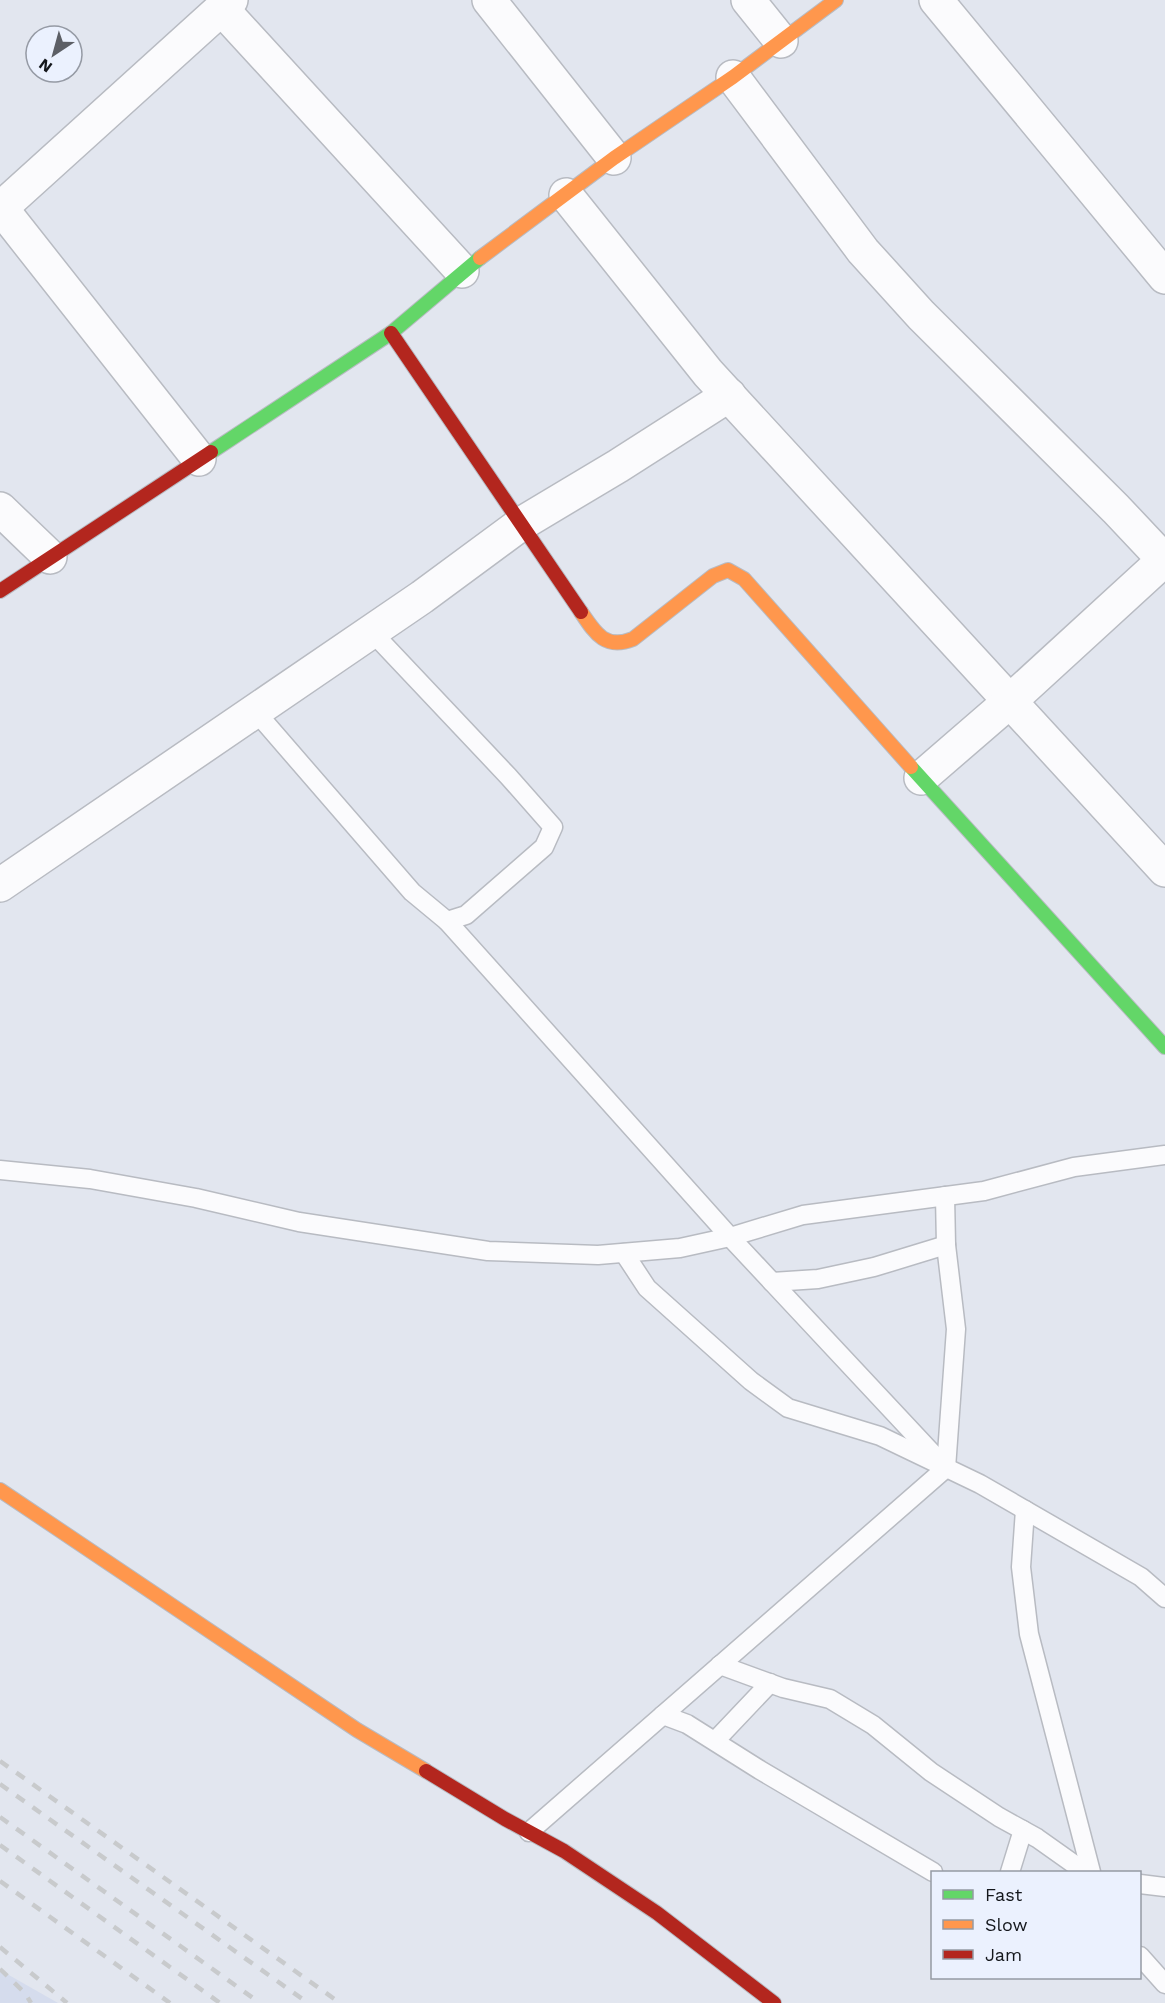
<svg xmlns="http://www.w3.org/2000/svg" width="1165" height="2003" font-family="'Work Sans',sans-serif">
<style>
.built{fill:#d5dced}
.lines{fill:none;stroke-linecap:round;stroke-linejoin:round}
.lane-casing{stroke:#b8bbc2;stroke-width:21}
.street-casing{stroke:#b8bbc2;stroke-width:36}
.fast-casing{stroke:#b8bbc2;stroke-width:16}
.slow-casing{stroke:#b8bbc2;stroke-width:16}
.jam-casing{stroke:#b8bbc2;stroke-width:16}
.lane{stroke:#fbfbfd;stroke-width:18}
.street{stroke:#fbfbfd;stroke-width:33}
.fast{stroke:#63d668;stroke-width:14}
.slow{stroke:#ff974d;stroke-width:14}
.jam{stroke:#b3261e;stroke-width:14}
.rail{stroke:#c8cacc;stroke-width:4.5;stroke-dasharray:10 10;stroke-linecap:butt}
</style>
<rect width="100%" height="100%" fill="#e2e6ef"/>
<path class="built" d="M 0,1970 L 58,2003 L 0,2003 Z"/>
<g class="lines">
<defs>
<g id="lane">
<path d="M 255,711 L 412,892 L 447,921 L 466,915 L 544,847 L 553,827 L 508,776 L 372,632"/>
<path d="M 447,921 L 730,1237 L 946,1468"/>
<path d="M 0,1170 L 90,1179 L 196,1198 L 299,1222 L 488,1251 L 598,1255 L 680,1248 L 730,1237 L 803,1215 L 984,1191 L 1074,1167 L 1165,1155"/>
<path d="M 624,1253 L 647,1288 L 751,1381 L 788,1408 L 880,1436 L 980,1484 L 1141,1577 L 1165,1598"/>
<path d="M 772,1282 L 818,1279 L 874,1267 L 946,1245"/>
<path d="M 1025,1510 L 1021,1567 L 1029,1634 L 1091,1872"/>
<path d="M 720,1665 L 783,1688 L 830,1699 L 873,1725 L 931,1772 L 999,1817 L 1037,1838 L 1085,1872"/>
<path d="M 663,1715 L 687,1724 L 760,1770 L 933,1872"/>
<path d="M 715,1741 L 770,1683"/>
<path d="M 529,1832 L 946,1468 L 956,1329 L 946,1245 L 945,1196"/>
<path d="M 1010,1872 L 1023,1830"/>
<path d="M 1140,1884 L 1165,1887"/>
<path d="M 1140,1956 L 1165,1984"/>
</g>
<g id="street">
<path d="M 489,0 L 614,158"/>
<path d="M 748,0 L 781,41"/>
<path d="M 936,0 L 1165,277"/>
<path d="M 222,9 L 462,271"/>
<path d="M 733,77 L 863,251 L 921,315 L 1116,509 L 1165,561"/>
<path d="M 566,195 L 708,373 L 1165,870"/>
<path d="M 1,208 L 199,459"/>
<path d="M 0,209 L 231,0"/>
<path d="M 0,509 L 50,557"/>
<path d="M 921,778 L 1010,701 L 1164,560"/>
<path d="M 0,885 L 422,597 L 521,524 L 618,466 L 729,395"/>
</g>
<g id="fast">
<path d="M 211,452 L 391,333 L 480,258"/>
<path d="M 911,767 L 1165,1047"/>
</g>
<g id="slow">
<path d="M 480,258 L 614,158 L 733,77 L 836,0"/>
<path d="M 581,612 C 595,633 605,650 633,639 L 713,576 L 728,570 L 744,579 L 911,767"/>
<path d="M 0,1490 L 357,1730 L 426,1771"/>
</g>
<g id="jam">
<path d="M 391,333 L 581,612"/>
<path d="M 0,591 L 211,452"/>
<path d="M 426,1771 L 505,1819 L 564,1851 L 657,1913 L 774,2003"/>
</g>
</defs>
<use href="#lane" class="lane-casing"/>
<use href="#street" class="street-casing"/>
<use href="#fast" class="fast-casing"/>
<use href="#slow" class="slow-casing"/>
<use href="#jam" class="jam-casing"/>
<use href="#lane" class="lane"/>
<use href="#street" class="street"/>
<use href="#fast" class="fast"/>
<use href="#slow" class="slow"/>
<use href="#jam" class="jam"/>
<g class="rail">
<path d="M 0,1761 L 340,2003"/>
<path d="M 0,1784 L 308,2003"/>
<path d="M 0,1817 L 260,2003"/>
<path d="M 0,1845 L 220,2003"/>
<path d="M 0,1881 L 170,2003"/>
<path d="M 0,1947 L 67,2003"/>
<path d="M 0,1969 L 25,1993 L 31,2003"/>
</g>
</g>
<rect x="931" y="1871" width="210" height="108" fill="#ebf1fe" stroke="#959aa4" stroke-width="1.5"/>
<rect x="943" y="1890" width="30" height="9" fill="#63d668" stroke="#959aa4" stroke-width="1.5"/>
<text x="985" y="1901" font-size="18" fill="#14171c">Fast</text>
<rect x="943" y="1920" width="30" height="9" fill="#ff974d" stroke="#959aa4" stroke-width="1.5"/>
<text x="985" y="1931" font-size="18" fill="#14171c">Slow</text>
<rect x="943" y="1950" width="30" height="9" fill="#b3261e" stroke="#959aa4" stroke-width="1.5"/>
<text x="985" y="1961" font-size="18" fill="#14171c">Jam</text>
<g transform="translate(54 54) rotate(216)"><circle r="28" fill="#ebf1fe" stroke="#959aa4" stroke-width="1.5"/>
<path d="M0-4.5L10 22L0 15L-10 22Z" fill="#5c5f66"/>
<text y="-9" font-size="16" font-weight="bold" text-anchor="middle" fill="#14171c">N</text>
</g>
</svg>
